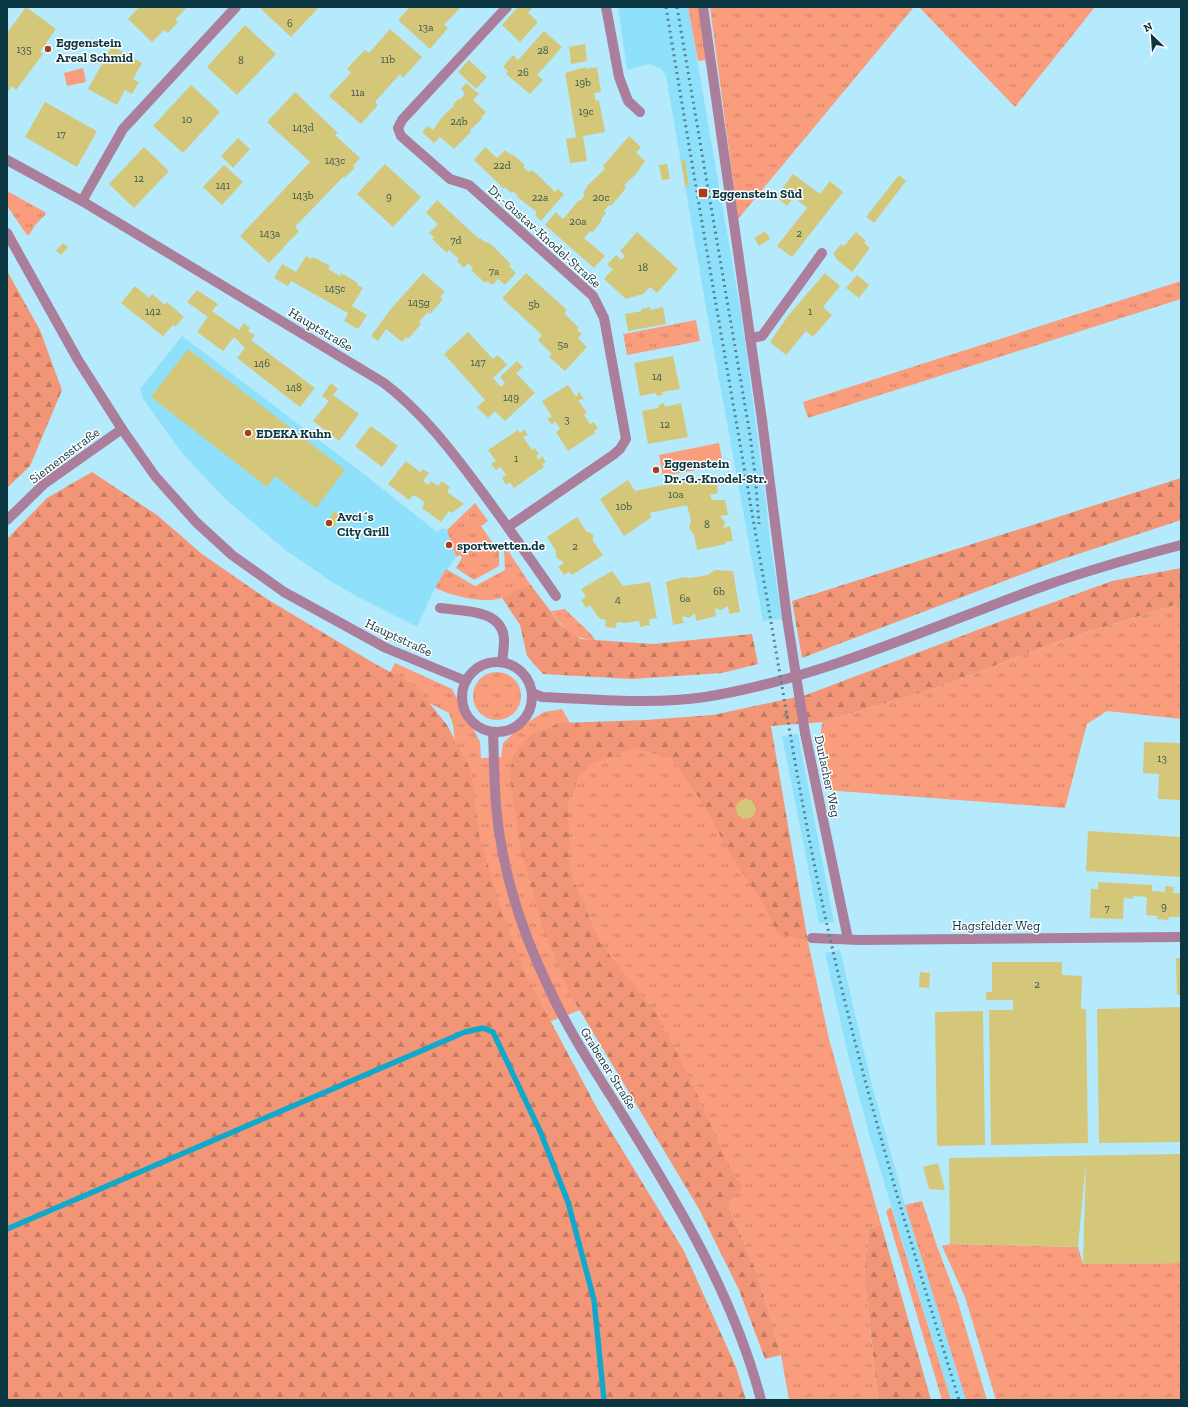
<svg xmlns="http://www.w3.org/2000/svg" width="1188" height="1407" font-family="'Zilla Slab',serif">
<style>
.built{fill:#8fe1fb}
.grass{fill:url(#grass-tufts)}
.forest{fill:url(#forest-firs)}
.park{fill:#fa9d7d}
.lines{fill:none;stroke-linecap:round;stroke-linejoin:round}
.stream{stroke:#11a9cb;stroke-width:5.5}
.building{fill:#d5c77a}
.minor{stroke:#ab7e9c;stroke-width:10}
.rail{stroke:#538390;stroke-width:3;stroke-dasharray:2 4;stroke-linecap:butt}
.minor-bridge{stroke:#ab7e9c;stroke-width:10}
.poi-dot{fill:#a74019;stroke:#fff;stroke-width:1.5}
.labels{text-anchor:middle;stroke-width:3;stroke-linejoin:round;paint-order:stroke}
.number-label{font-size:11px;fill:#3d5a4f}
.poi-label{font-size:13px;font-weight:bold;fill:#0a3641;stroke:#fff;text-anchor:start}
.street-label{font-size:13px;fill:#0a3641;stroke:#fff}
</style>
<defs>
<pattern id="grass-tufts" width="24" height="20" patternUnits="userSpaceOnUse"><rect width="24" height="20" fill="#fa9d7d"/><path d="M3 7l-1-3M5 7V3M7 7l1-3M15 17l-1-3M17 17v-4M19 17l1-3" fill="none" stroke="#c98168"/></pattern>
<pattern id="forest-firs" width="22" height="20" patternUnits="userSpaceOnUse"><rect width="22" height="20" fill="#f39677"/><path d="M5 1l3.5 6h-7zM16 11l3.5 6h-7z" fill="#c37b63"/></pattern>
</defs>
<rect width="100%" height="100%" fill="#b5eafc"/>
<g class="built">
<path d="M 618,7 L 688,7 L 742,319 L 765,494 L 770,541 L 782,619 L 763,621 L 707,313 L 666,76 L 661,69 L 649,64 L 627,70 Z"/>
<path d="M 182,336 L 360,471 L 437,532 L 443,528 L 447,530 L 456,557 L 435,588 L 417,627 L 358,597 L 332,582 L 288,552 L 225,499 L 182,453 L 143,399 L 140,389 Z"/>
<path d="M 798,734 L 834,922 L 819,923 L 782,736 Z"/>
<path d="M 840,950 L 871,1081 L 905,1205 L 966,1400 L 951,1400 L 869,1133 L 849,1059 L 825,953 Z"/>
</g>
<g class="grass">
<path d="M 688,7 L 699,7 L 706,60 L 698,61 Z"/>
<path d="M 710,7 L 914,7 L 738,219 Z"/>
<path d="M 919,7 L 1095,7 L 1015,107 Z"/>
<path d="M 7,191 L 45,212 L 46,214 L 36,224 L 29,235 L 27,235 L 7,206 Z"/>
<path d="M 1181,281 L 1181,299 L 808,418 L 803,402 Z"/>
<path d="M 696,320 L 700,341 L 627,355 L 623,333 L 624,334 Z"/>
<path d="M 475,503 L 488,521 L 481,526 L 499,552 L 499,566 L 474,580 L 456,568 L 462,558 L 460,555 L 456,557 L 447,530 Z"/>
<path d="M 507,549 L 530,584 C 522,588 512,596 502,598 C 482,604 453,596 435,588 L 446,569 L 475,586 L 505,570 L 504,551 Z"/>
<path d="M 1181,603 L 1181,719 L 1107,711 L 1087,724 L 1065,808 L 825,790 L 820,740 L 822,722 L 936,688 L 1065,639 Z"/>
<path d="M 565,609 C 572,617 592,633 595,640 C 573,639 564,629 551,611 Z"/>
<path d="M 395,663 L 452,689 L 480,742 L 481,758 L 501,757 L 503,743 L 519,728 L 544,712 L 562,709 L 578,737 L 674,739 L 801,940 L 808,942 L 829,1039 L 881,1224 L 869,1229 L 864,1272 L 878,1400 L 789,1400 L 781,1355 L 757,1273 L 727,1203 L 627,992 L 541,1025 L 499,947 L 457,759 L 453,725 L 449,713 L 386,681 Z"/>
<circle cx="497" cy="696" r="24"/>
<path d="M 922,1201 L 937,1246 L 957,1299 L 987,1400 L 966,1400 L 905,1205 Z"/>
<path d="M 891,1207 L 951,1400 L 942,1400 L 886,1211 Z"/>
<path d="M 950,1244 L 1078,1247 L 1083,1264 L 1181,1263 L 1181,1400 L 996,1400 L 965,1297 L 942,1246 Z"/>
</g>
<g class="forest">
<path d="M 7,271 L 40,330 L 62,390 L 30,466 L 7,488 Z"/>
<path d="M 92,472 L 157,515 L 202,554 L 267,599 L 377,665 L 415,685 L 447,725 L 471,770 L 479,835 L 500,907 L 526,975 L 598,1110 L 684,1251 L 736,1367 L 746,1400 L 7,1400 L 7,539 L 47,498 Z"/>
<path d="M 1181,478 L 1181,520 L 1057,561 L 802,658 L 792,601 Z"/>
<path d="M 1181,568 L 1181,603 L 1065,639 L 936,688 L 822,722 L 771,726 L 808,942 L 777,932 L 760,898 L 732,858 L 706,808 L 671,758 L 635,748 L 594,763 L 579,776 L 568,803 L 570,871 L 600,943 L 658,1016 L 691,1081 L 731,1171 L 743,1187 L 727,1203 L 757,1273 L 781,1355 L 765,1359 L 739,1290 L 699,1209 L 570,994 L 541,923 L 520,845 L 510,777 L 513,756 L 529,736 L 560,723 L 646,720 L 713,715 L 806,695 L 988,626 L 1112,581 Z"/>
<path d="M 530,584 L 561,625 L 581,639 L 653,644 L 752,634 L 758,664 L 722,673 L 632,679 L 543,674 L 527,656 L 520,625 L 502,598 Z"/>
<path d="M 881,1224 L 931,1400 L 878,1400 L 864,1272 L 869,1229 Z"/>
</g>
<g class="park">
<path d="M 83,68 L 86,82 L 67,86 L 64,73 Z"/>
<path d="M 719,443 L 723,465 L 663,476 L 659,455 Z"/>
</g>
<g class="lines">
<path class="stream" d="M 7,1229 L 465,1032 L 483,1028 L 493,1032 L 540,1131 L 568,1202 L 594,1300 L 604,1400"/>
</g>
<g class="building">
<path d="M 26,7 L 56,29 L 46,43 L 51,47 L 48,51 L 43,47 L 40,52 L 43,54 L 16,90 L 12,86 L 7,93 L 7,33 Z"/>
<path d="M 139,7 L 187,7 L 175,20 L 178,22 L 168,33 L 164,30 L 152,42 L 128,19 Z"/>
<path d="M 263,7 L 319,7 L 291,37 L 261,9 Z"/>
<path d="M 410,7 L 461,7 L 444,25 L 448,28 L 430,49 L 398,20 Z"/>
<path d="M 518,7 L 533,7 L 528,13 L 538,22 L 520,42 L 502,25 Z"/>
<path d="M 245,25 L 276,54 L 237,95 L 207,67 Z"/>
<path d="M 390,29 L 422,57 L 403,78 L 400,74 L 375,102 L 378,105 L 361,124 L 329,96 L 351,73 L 347,69 L 355,60 L 365,50 L 369,53 Z"/>
<path d="M 544,31 L 562,47 L 537,75 L 543,80 L 530,94 L 506,74 L 508,71 L 503,67 L 513,55 L 518,60 Z"/>
<path d="M 585,44 L 587,61 L 571,64 L 569,47 Z"/>
<path d="M 112,46 L 142,63 L 133,79 L 139,82 L 132,94 L 125,90 L 117,105 L 88,89 Z"/>
<path d="M 469,60 L 487,77 L 476,89 L 458,72 Z"/>
<path d="M 586,67 L 586,69 L 597,67 L 601,92 L 594,93 L 596,101 L 599,100 L 605,132 L 583,136 L 587,161 L 570,163 L 566,139 L 576,137 L 565,73 Z"/>
<path d="M 466,83 L 479,94 L 473,100 L 486,112 L 481,118 L 482,119 L 470,130 L 471,132 L 454,149 L 440,137 L 434,143 L 422,132 L 428,126 L 433,130 L 442,117 L 454,106 L 453,105 L 459,98 L 460,100 L 465,94 L 461,89 Z"/>
<path d="M 191,85 L 220,112 L 183,153 L 153,126 Z"/>
<path d="M 295,92 L 338,133 L 335,135 L 360,158 L 353,166 L 355,168 L 344,178 L 343,177 L 295,227 L 299,231 L 269,263 L 240,236 L 310,162 L 267,122 Z"/>
<path d="M 45,102 L 97,131 L 77,167 L 25,137 Z"/>
<path d="M 629,136 L 641,147 L 636,152 L 645,161 L 636,174 L 624,185 L 626,187 L 622,193 L 611,206 L 609,205 L 604,211 L 606,213 L 601,219 L 602,220 L 592,233 L 590,231 L 584,238 L 605,256 L 594,268 L 545,225 L 556,212 L 563,219 L 579,200 L 580,201 L 585,195 L 583,193 L 588,185 L 605,169 L 603,166 Z"/>
<path d="M 238,138 L 250,149 L 233,168 L 221,156 Z"/>
<path d="M 144,147 L 169,171 L 134,208 L 109,184 Z"/>
<path d="M 485,147 L 497,158 L 505,150 L 511,155 L 512,154 L 525,165 L 523,167 L 529,172 L 531,170 L 537,174 L 555,192 L 558,189 L 564,194 L 541,221 L 535,215 L 537,212 L 517,197 L 518,196 L 513,191 L 511,193 L 505,187 L 504,189 L 474,160 Z"/>
<path d="M 681,160 L 685,160 L 689,186 L 685,186 Z"/>
<path d="M 385,164 L 421,197 L 393,227 L 357,194 Z"/>
<path d="M 667,164 L 670,179 L 662,180 L 659,165 Z"/>
<path d="M 224,165 L 243,182 L 222,205 L 203,187 Z"/>
<path d="M 793,174 L 820,194 L 830,181 L 843,192 L 792,257 L 777,246 L 807,208 L 794,197 L 787,206 L 776,197 Z"/>
<path d="M 899,175 L 906,181 L 874,223 L 866,217 Z"/>
<path d="M 437,200 L 479,239 L 480,238 L 486,243 L 488,242 L 494,247 L 511,264 L 509,266 L 516,273 L 505,285 L 498,279 L 492,285 L 487,281 L 485,283 L 471,270 L 473,268 L 468,263 L 464,268 L 457,261 L 459,259 L 449,250 L 447,253 L 432,239 L 434,237 L 429,233 L 438,224 L 426,213 Z"/>
<path d="M 765,231 L 770,239 L 759,246 L 754,238 Z"/>
<path d="M 637,232 L 678,269 L 657,293 L 650,287 L 643,294 L 626,299 L 604,279 L 613,269 L 607,265 L 616,255 L 621,260 L 625,256 L 620,251 Z"/>
<path d="M 856,232 L 866,241 L 864,243 L 870,248 L 852,272 L 835,258 L 836,257 L 833,254 L 841,244 L 844,246 Z"/>
<path d="M 63,243 L 68,247 L 61,255 L 56,251 Z"/>
<path d="M 306,256 L 311,259 L 313,257 L 330,266 L 328,269 L 340,276 L 341,273 L 358,283 L 357,285 L 363,288 L 352,306 L 367,315 L 358,329 L 344,321 L 348,313 L 291,281 L 288,286 L 274,278 L 282,264 L 296,272 Z"/>
<path d="M 423,273 L 445,292 L 440,297 L 443,299 L 430,314 L 428,312 L 423,317 L 419,322 L 421,324 L 408,339 L 406,337 L 402,342 L 386,329 L 378,341 L 371,336 L 390,310 Z"/>
<path d="M 526,273 L 567,310 L 564,313 L 579,328 L 577,330 L 582,334 L 578,338 L 587,347 L 565,371 L 549,357 L 552,354 L 538,340 L 542,335 L 502,298 Z"/>
<path d="M 825,273 L 840,286 L 823,307 L 832,315 L 813,337 L 806,331 L 786,355 L 770,342 L 788,316 Z"/>
<path d="M 857,275 L 869,285 L 859,298 L 846,288 Z"/>
<path d="M 135,286 L 149,298 L 152,294 L 165,305 L 167,302 L 184,317 L 175,327 L 173,325 L 163,336 L 121,303 Z"/>
<path d="M 197,290 L 218,304 L 212,311 L 239,330 L 244,323 L 250,328 L 248,331 L 255,335 L 251,340 L 315,388 L 300,407 L 237,358 L 245,348 L 234,337 L 223,351 L 197,332 L 208,317 L 187,302 Z"/>
<path d="M 650,307 L 650,310 L 663,307 L 666,324 L 628,331 L 625,314 L 642,311 L 641,309 Z"/>
<path d="M 468,332 L 493,359 L 498,355 L 507,365 L 493,378 L 501,387 L 505,383 L 500,377 L 517,361 L 523,367 L 516,373 L 535,393 L 505,421 L 495,411 L 488,418 L 477,407 L 485,400 L 444,354 Z"/>
<path d="M 188,349 L 345,470 L 316,508 L 275,476 L 267,487 L 151,397 Z"/>
<path d="M 673,356 L 680,389 L 662,392 L 663,395 L 657,396 L 656,393 L 640,396 L 634,363 Z"/>
<path d="M 331,383 L 338,389 L 333,395 L 359,414 L 339,441 L 313,421 L 329,401 L 322,396 Z"/>
<path d="M 568,385 L 576,397 L 579,392 L 584,399 L 578,400 L 587,413 L 584,415 L 590,424 L 594,422 L 598,429 L 594,431 L 595,433 L 568,451 L 556,432 L 560,429 L 555,421 L 552,425 L 547,418 L 552,417 L 542,401 Z"/>
<path d="M 664,403 L 665,407 L 681,403 L 688,437 L 648,444 L 642,411 L 659,408 L 658,405 Z"/>
<path d="M 371,426 L 398,446 L 382,467 L 355,446 Z"/>
<path d="M 524,429 L 528,435 L 523,437 L 532,450 L 535,448 L 539,454 L 536,456 L 539,460 L 542,456 L 546,462 L 542,464 L 544,467 L 514,488 L 510,482 L 506,485 L 502,478 L 506,475 L 500,467 L 496,470 L 491,464 L 496,461 L 488,450 L 518,430 L 520,433 Z"/>
<path d="M 406,461 L 420,472 L 423,469 L 429,473 L 423,481 L 428,485 L 431,481 L 438,486 L 442,481 L 450,487 L 447,492 L 464,504 L 452,513 L 449,511 L 441,522 L 422,508 L 425,503 L 419,498 L 413,495 L 409,500 L 388,484 Z"/>
<path d="M 658,465 L 660,473 L 654,475 L 652,466 Z"/>
<path d="M 707,476 L 708,482 L 716,480 L 718,493 L 710,495 L 712,500 L 725,500 L 728,515 L 720,516 L 725,522 L 723,528 L 730,526 L 733,541 L 725,542 L 726,544 L 697,550 L 694,535 L 689,528 L 691,521 L 687,505 L 649,513 L 652,517 L 624,536 L 600,499 L 628,480 L 635,491 Z"/>
<path d="M 335,511 L 342,517 L 333,528 L 326,522 Z"/>
<path d="M 577,517 L 586,531 L 593,534 L 593,541 L 603,555 L 572,575 L 569,572 L 564,575 L 558,567 L 564,563 L 556,557 L 556,551 L 547,537 Z"/>
<path d="M 715,570 L 733,571 L 740,612 L 729,614 L 728,606 L 721,610 L 715,608 L 716,616 L 696,621 L 695,613 L 689,618 L 682,616 L 684,623 L 673,625 L 666,582 L 683,577 L 690,578 L 708,575 Z"/>
<path d="M 612,571 L 623,586 L 650,582 L 657,618 L 649,619 L 650,625 L 640,627 L 639,621 L 625,623 L 617,622 L 616,628 L 605,627 L 606,620 L 599,618 L 590,605 L 586,608 L 581,600 L 586,597 L 581,589 Z"/>
<path d="M 1144,742 L 1181,743 L 1181,800 L 1158,799 L 1159,774 L 1143,773 Z"/>
<circle cx="746" cy="809" r="10"/>
<path d="M 1088,831 L 1181,837 L 1181,877 L 1086,871 Z"/>
<path d="M 1098,882 L 1152,885 L 1152,891 L 1165,892 L 1165,886 L 1174,887 L 1173,893 L 1181,893 L 1181,917 L 1169,917 L 1168,920 L 1157,919 L 1157,916 L 1146,915 L 1147,897 L 1133,896 L 1133,899 L 1124,898 L 1123,919 L 1090,918 L 1091,889 L 1098,889 Z"/>
<path d="M 1176,958 L 1181,958 L 1181,995 L 1177,995 Z"/>
<path d="M 992,962 L 1062,962 L 1062,975 L 1082,976 L 1081,1009 L 1086,1009 L 1088,1143 L 991,1145 L 989,1010 L 1013,1010 L 1013,1000 L 986,1000 L 986,992 L 992,992 Z"/>
<path d="M 920,972 L 930,973 L 929,988 L 919,987 Z"/>
<path d="M 1181,1007 L 1181,1142 L 1099,1143 L 1097,1009 Z"/>
<path d="M 983,1011 L 985,1145 L 937,1146 L 935,1012 Z"/>
<path d="M 1181,1154 L 1181,1263 L 1083,1264 L 1086,1161 L 1078,1247 L 950,1244 L 949,1158 Z"/>
<path d="M 938,1163 L 945,1190 L 929,1189 L 923,1167 Z"/>
</g>
<g class="lines">
<g class="minor">
<path d="M 507,7 L 402,120 L 398,128 L 401,136 L 450,179 L 469,185 L 593,296 L 604,318 L 626,439 L 620,449 L 613,455 L 508,527"/>
<path d="M 606,7 L 619,77 L 628,101 L 640,112"/>
<path d="M 703,7 L 762,420 L 787,618"/>
<path d="M 7,160 L 82,201 L 384,383 C 422,412 451,450 480,489 C 506,524 531,560 556,596"/>
<path d="M 82,201 L 123,129 L 236,7"/>
<path d="M 7,233 L 78,360 L 122,429 L 155,476 L 196,522 L 232,555 L 284,592 L 386,648 L 466,681"/>
<path d="M 750,338 L 762,336 L 822,253"/>
<path d="M 7,520 L 44,484 L 122,429"/>
<path d="M 440,608 C 463,611 503,609 504,640 C 504,647 503,655 502,662"/>
<circle cx="497" cy="697" r="35"/>
<path d="M 532,693 L 542,697 C 596,699 651,705 705,697 C 823,678 932,626 1044,586 C 1089,570 1135,557 1181,545"/>
<path d="M 493,732 C 494,756 494,781 496,805 C 501,866 521,929 547,984 C 568,1031 597,1074 624,1117 C 680,1207 734,1297 761,1400"/>
<path d="M 805,733 L 848,939"/>
<path d="M 812,938 L 860,940 L 1181,937"/>
</g>
<g class="rail">
<path d="M 666,7 C 698,202 732,398 766,593 C 786,708 804,824 830,938 C 865,1094 912,1247 959,1400"/>
<path d="M 677,7 L 750,435 L 755,474 L 759,524"/>
</g>
<path class="minor-bridge" d="M 787,618 L 805,733"/>
</g>
<g class="poi-dot">
<circle cx="48" cy="49" r="4"/>
<rect x="698" y="188" width="10" height="10" rx="2"/>
<circle cx="248" cy="433" r="4"/>
<circle cx="656" cy="470" r="4"/>
<circle cx="329" cy="523" r="4"/>
<circle cx="449" cy="545" r="4"/>
</g>
<g class="labels">
<g class="number-label">
<text x="290" y="27">6</text>
<text x="426" y="31">13a</text>
<text x="24" y="53">135</text>
<text x="543" y="54">28</text>
<text x="388" y="63">11b</text>
<text x="241" y="64">8</text>
<text x="523" y="76">26</text>
<text x="583" y="86">19b</text>
<text x="358" y="96">11a</text>
<text x="586" y="115">19c</text>
<text x="187" y="123">10</text>
<text x="459" y="125">24b</text>
<text x="303" y="131">143d</text>
<text x="61" y="138">17</text>
<text x="335" y="164">143c</text>
<text x="502" y="169">22d</text>
<text x="139" y="182">12</text>
<text x="223" y="189">141</text>
<text x="303" y="199">143b</text>
<text x="389" y="200">9</text>
<text x="540" y="201">22a</text>
<text x="601" y="201">20c</text>
<text x="578" y="225">20a</text>
<text x="270" y="237">143a</text>
<text x="799" y="237">2</text>
<text x="456" y="244">7d</text>
<text x="643" y="271">18</text>
<text x="494" y="275">7a</text>
<text x="335" y="292">145c</text>
<text x="419" y="306">145g</text>
<text x="534" y="308">5b</text>
<text x="153" y="315">142</text>
<text x="810" y="315">1</text>
<text x="563" y="348">5a</text>
<text x="478" y="366">147</text>
<text x="262" y="367">146</text>
<text x="657" y="380">14</text>
<text x="294" y="391">148</text>
<text x="511" y="401">149</text>
<text x="567" y="423">3</text>
<text x="665" y="428">12</text>
<text x="516" y="462">1</text>
<text x="676" y="498">10a</text>
<text x="624" y="510">10b</text>
<text x="707" y="528">8</text>
<text x="575" y="550">2</text>
<text x="719" y="595">6b</text>
<text x="685" y="602">6a</text>
<text x="618" y="603">4</text>
<text x="1162" y="762">13</text>
<text x="1164" y="910">9</text>
<text x="1107" y="912">7</text>
<text x="1037" y="988">2</text>
</g>
<g class="poi-label">
<text x="56" y="47">Eggenstein<tspan x="56" dy="15">Areal Schmid</tspan></text>
<text x="712" y="198">Eggenstein Süd</text>
<text x="256" y="438">EDEKA Kuhn</text>
<text x="664" y="468">Eggenstein<tspan x="664" dy="15">Dr.-G.-Knodel-Str.</tspan></text>
<text x="337" y="521">Avci´s<tspan x="337" dy="15">City Grill</tspan></text>
<text x="457" y="550">sportwetten.de</text>
</g>
<g class="street-label">
<text transform="translate(545 236) rotate(42)" y="5">Dr.-Gustav-Knodel-Straße</text>
<text transform="translate(321 329) rotate(31)" y="5">Hauptstraße</text>
<text transform="translate(64 455) rotate(-37)" y="5">Siemensstraße</text>
<text transform="translate(399 637) rotate(25)" y="5">Hauptstraße</text>
<text transform="translate(828 776) rotate(78)" y="5">Durlacher Weg</text>
<text x="996" y="930">Hagsfelder Weg</text>
<text transform="translate(609 1068) rotate(58)" y="5">Grabener Straße</text>
</g>
</g>
<rect width="1188" height="1407" fill="none" stroke="#0a3641" stroke-width="16"/>
<g transform="translate(1152 36) rotate(335)" stroke="#ffffff" stroke-width="3" paint-order="stroke">
<path d="M0-3L7 15L0 10L-7 15Z" fill="#0a3641"/>
<text y="-6" font-size="11" font-weight="bold" text-anchor="middle" fill="#0a3641">N</text>
</g>
</svg>
